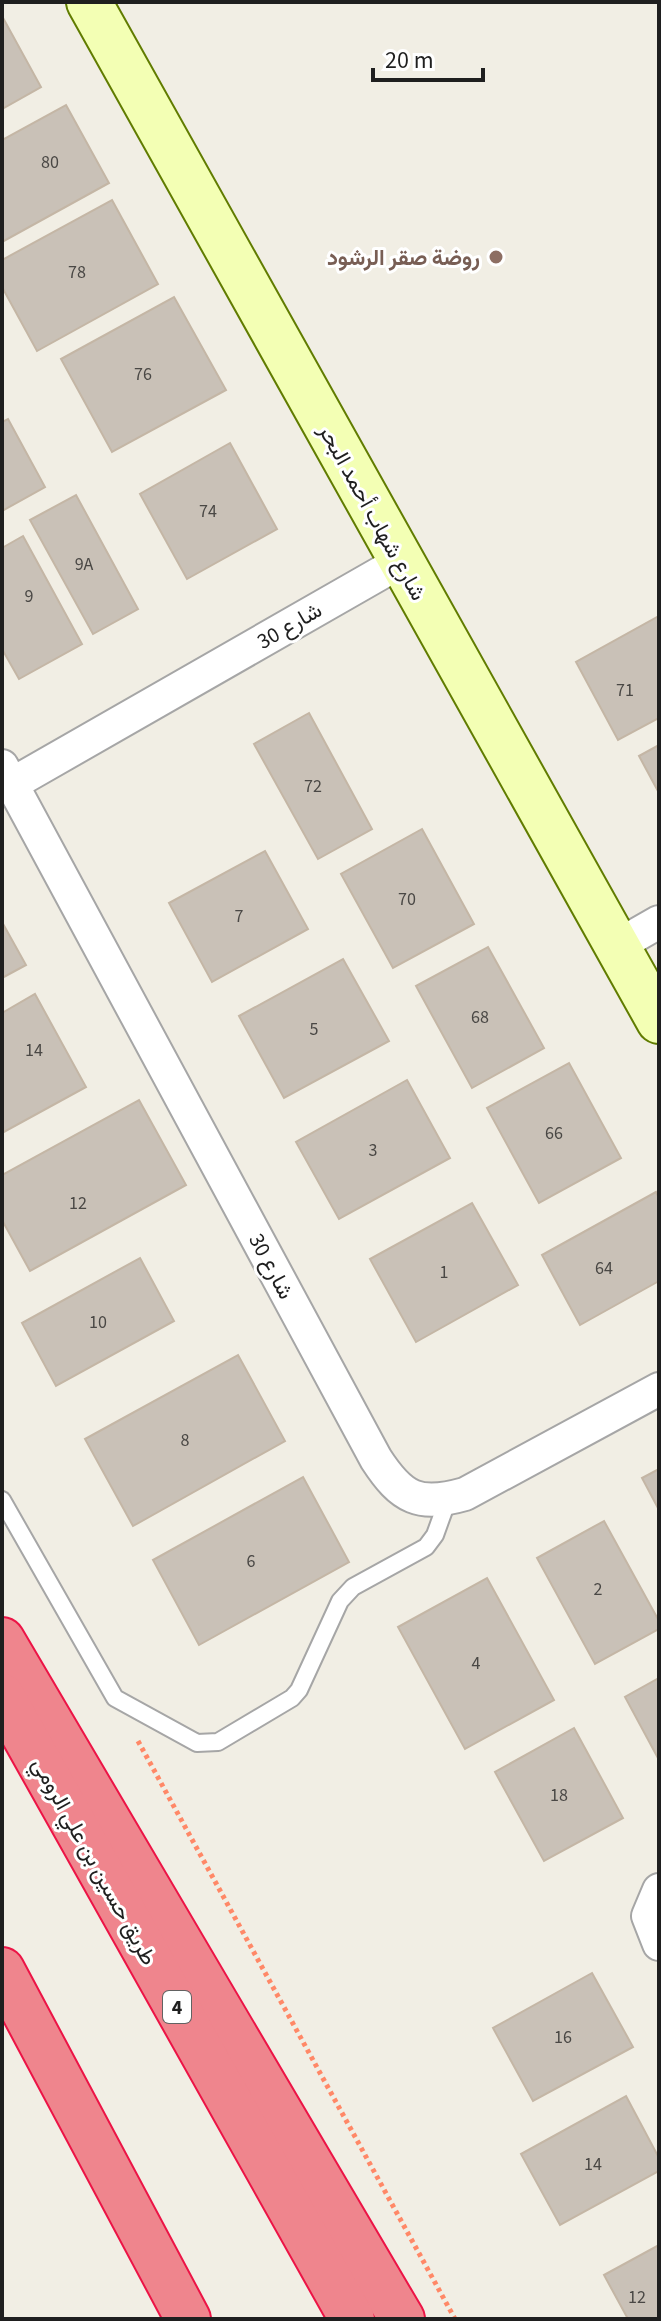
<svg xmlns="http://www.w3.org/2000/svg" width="661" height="2321" font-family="'Source Sans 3',Vazirmatn,sans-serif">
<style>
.building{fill:#c9c1b7;stroke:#c4b6a5;stroke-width:2}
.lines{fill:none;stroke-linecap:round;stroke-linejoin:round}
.lane-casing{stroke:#a6a6a6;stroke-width:20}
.street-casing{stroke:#a6a6a6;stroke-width:36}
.secondary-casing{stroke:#617c00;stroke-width:48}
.highway-casing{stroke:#ec1446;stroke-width:48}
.path{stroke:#ff8867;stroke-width:5;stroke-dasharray:4 4;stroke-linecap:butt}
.lane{stroke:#fff;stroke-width:16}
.street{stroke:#fff;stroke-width:32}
.secondary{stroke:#f3ffb4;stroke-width:44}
.highway{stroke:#ef858d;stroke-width:44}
.education-dot{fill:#8d6e63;stroke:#fff;stroke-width:3}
.labels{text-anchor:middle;stroke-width:6;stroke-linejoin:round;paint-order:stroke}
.number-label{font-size:18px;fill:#4a4845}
.shield{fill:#fff;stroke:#626262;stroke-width:2}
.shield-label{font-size:20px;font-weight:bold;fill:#1f1f1f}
.education-label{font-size:22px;font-weight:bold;fill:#785e54;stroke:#fff;text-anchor:end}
.street-label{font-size:22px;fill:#1f1f1f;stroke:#fff}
</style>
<rect width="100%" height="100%" fill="#f1eee4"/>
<g class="building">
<path d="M 2,16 L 41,87 L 2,109 Z"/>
<path d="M 66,105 L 109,183 L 2,242 L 2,140 Z"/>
<path d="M 112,200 L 158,284 L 37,351 L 2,287 L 2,260 Z"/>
<path d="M 174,297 L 226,390 L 112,452 L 61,359 Z"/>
<path d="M 8,419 L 45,487 L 2,511 L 2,422 Z"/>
<path d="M 230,443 L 277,529 L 187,579 L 140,494 Z"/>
<path d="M 76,495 L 138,609 L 93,634 L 30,520 Z"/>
<path d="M 23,536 L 82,644 L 19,679 L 2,649 L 2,548 Z"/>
<path d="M 659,616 L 659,718 L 618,740 L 576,662 Z"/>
<path d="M 309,713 L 372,829 L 318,859 L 254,744 Z"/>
<path d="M 659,745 L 659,793 L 639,756 Z"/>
<path d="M 422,829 L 474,924 L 393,968 L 341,874 Z"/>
<path d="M 265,851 L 308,929 L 212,982 L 169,903 Z"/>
<path d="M 2,922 L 26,965 L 2,978 Z"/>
<path d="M 488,947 L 544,1048 L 472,1088 L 416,986 Z"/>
<path d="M 343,959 L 389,1041 L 284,1098 L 239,1016 Z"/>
<path d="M 35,994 L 86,1087 L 2,1133 L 2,1013 Z"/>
<path d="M 569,1063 L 621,1158 L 539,1203 L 487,1108 Z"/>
<path d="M 407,1080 L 450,1158 L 339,1219 L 296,1142 Z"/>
<path d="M 139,1100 L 186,1185 L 30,1271 L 2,1220 L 2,1175 Z"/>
<path d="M 656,1192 L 659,1198 L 659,1281 L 580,1325 L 542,1255 Z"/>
<path d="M 472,1203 L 518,1285 L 416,1342 L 370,1259 Z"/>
<path d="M 140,1258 L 174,1321 L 56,1386 L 22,1323 Z"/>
<path d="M 238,1355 L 285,1441 L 133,1526 L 85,1439 Z"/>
<path d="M 659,1469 L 659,1510 L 642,1478 Z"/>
<path d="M 303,1477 L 349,1562 L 199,1645 L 153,1560 Z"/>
<path d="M 604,1521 L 659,1621 L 659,1629 L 595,1664 L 537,1558 Z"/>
<path d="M 487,1578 L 554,1700 L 465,1749 L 398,1627 Z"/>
<path d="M 659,1678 L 659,1760 L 625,1697 Z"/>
<path d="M 574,1728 L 623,1818 L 544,1861 L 495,1772 Z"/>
<path d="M 592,1973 L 633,2047 L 533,2101 L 493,2028 Z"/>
<path d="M 626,2096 L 659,2158 L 659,2171 L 560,2225 L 521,2154 Z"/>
<path d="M 659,2245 L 659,2319 L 628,2319 L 604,2275 Z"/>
</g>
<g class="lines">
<defs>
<path id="lane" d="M 2,1500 L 115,1698 L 197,1743 L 218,1742 L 292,1698 L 299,1690 L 340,1601 L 353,1587 L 426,1547 L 435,1535 L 448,1499"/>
<g id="street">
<path d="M 2,766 L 376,1459 C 402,1499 419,1507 465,1494 L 659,1389"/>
<path d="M 12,784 L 400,562"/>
<path d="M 617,946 L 659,922"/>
<path d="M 659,1890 L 648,1916 L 659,1944"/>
</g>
<path id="secondary" d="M 89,2 L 659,1021"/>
<g id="highway">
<path d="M 2,1640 L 402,2319"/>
<path d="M 2,1696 L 352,2319"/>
<path d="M 2,1970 L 188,2319"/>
</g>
</defs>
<use href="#lane" class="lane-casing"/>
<use href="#street" class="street-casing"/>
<use href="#secondary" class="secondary-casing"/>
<use href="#highway" class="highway-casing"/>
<path class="path" d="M 138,1741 L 455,2319"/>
<use href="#lane" class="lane"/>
<use href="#street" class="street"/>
<use href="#secondary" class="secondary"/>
<use href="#highway" class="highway"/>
</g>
<circle class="education-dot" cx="496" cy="257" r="8"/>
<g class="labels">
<g class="number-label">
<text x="50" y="168">80</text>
<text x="77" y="278">78</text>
<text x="143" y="380">76</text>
<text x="208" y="517">74</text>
<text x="84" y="570">9A</text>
<text x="29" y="602">9</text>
<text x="625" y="696">71</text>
<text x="313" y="792">72</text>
<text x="407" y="905">70</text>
<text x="239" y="922">7</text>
<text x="480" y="1023">68</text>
<text x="314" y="1035">5</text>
<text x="34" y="1056">14</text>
<text x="554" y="1139">66</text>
<text x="373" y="1156">3</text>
<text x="78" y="1209">12</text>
<text x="604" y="1274">64</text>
<text x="444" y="1278">1</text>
<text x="98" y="1328">10</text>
<text x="185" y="1446">8</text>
<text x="251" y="1567">6</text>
<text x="598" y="1595">2</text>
<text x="476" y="1669">4</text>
<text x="559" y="1801">18</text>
<text x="563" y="2043">16</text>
<text x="593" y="2170">14</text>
<text x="637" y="2303">12</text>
</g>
<rect class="shield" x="163" y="1991" width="28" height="32" rx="6"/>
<g class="shield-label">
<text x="177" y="2014">4</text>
</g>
<g class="education-label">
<text x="480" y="265">روضة صقر الرشود</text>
</g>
<g class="street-label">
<text transform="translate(373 512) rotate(61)" y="8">شارع شهاب أحمد البحر</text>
<text transform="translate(289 625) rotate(-30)" y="8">شارع 30</text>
<text transform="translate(272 1266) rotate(62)" y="8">شارع 30</text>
<text transform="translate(95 1861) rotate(61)" y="8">طريق حسين بن علي الرومي</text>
</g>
</g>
<rect width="661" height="2321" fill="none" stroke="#1f1f1f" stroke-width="8"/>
<path d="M373 68v12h110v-12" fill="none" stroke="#1f1f1f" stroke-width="4"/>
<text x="385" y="68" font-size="24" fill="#1f1f1f" stroke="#ffffff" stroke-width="6" paint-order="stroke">20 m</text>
</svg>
